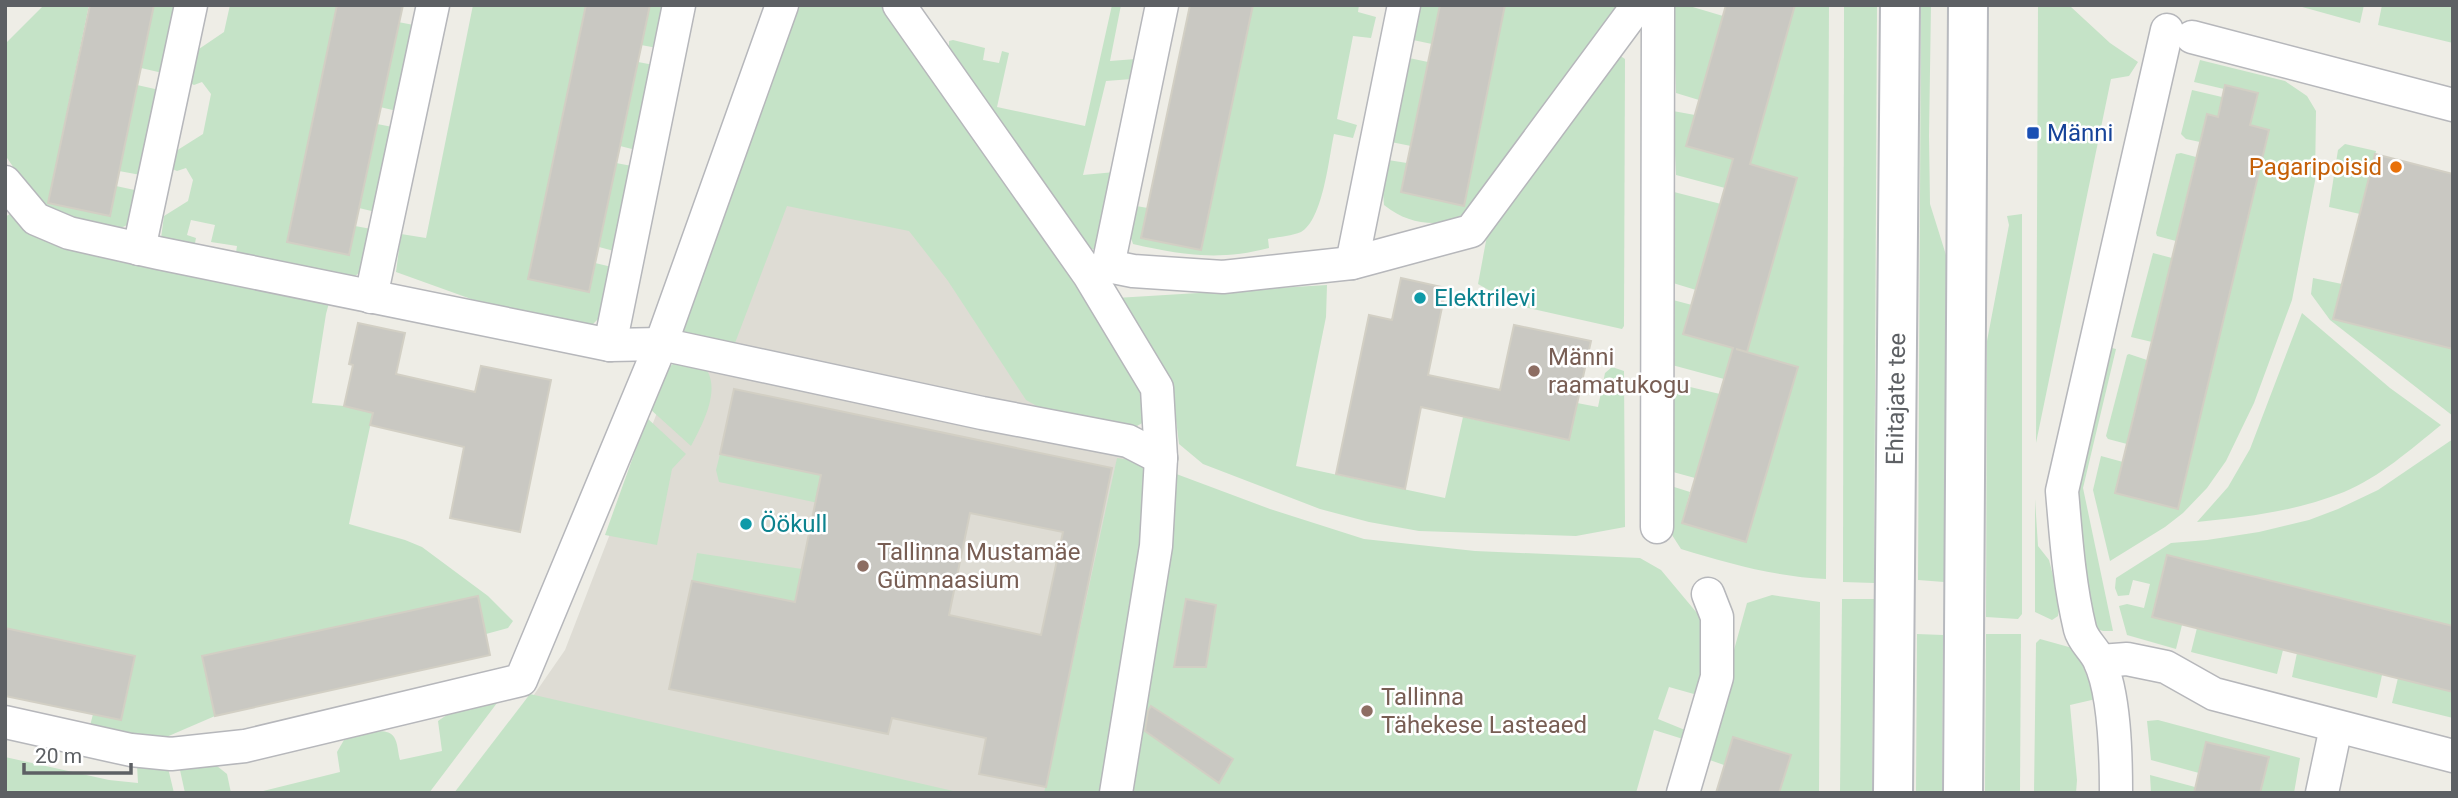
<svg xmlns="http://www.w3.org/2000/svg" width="2458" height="798" font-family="Roboto,sans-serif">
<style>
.education{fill:#dedcd4}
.green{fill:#c5e3c7}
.building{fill:#c9c8c2;stroke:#d2cfc4;stroke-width:2;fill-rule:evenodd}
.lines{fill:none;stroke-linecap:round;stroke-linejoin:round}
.street-casing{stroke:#b6b7bb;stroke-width:35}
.secondary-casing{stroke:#b7b9be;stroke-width:42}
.street{stroke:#fff;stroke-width:32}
.secondary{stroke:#fff;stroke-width:38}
.transit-dot{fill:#1a4fb4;stroke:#fff;stroke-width:2.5}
.food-dot{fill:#e8710a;stroke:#fff;stroke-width:2.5}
.culture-dot{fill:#0f9aa8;stroke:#fff;stroke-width:2.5}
.education-dot{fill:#8d6e63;stroke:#fff;stroke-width:2.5}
.labels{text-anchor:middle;stroke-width:5;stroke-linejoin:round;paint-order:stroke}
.transit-label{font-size:24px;fill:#164399;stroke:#fff;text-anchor:start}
.food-label{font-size:24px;fill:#c56008;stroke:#fff;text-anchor:end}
.culture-label{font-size:24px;fill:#0d838f;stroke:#fff;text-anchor:start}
.education-label{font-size:24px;fill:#785e54;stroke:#fff;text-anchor:start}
.street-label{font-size:24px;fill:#5d6064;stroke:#fff}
</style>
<rect width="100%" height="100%" fill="#eeede6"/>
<path class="education" d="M 746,183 L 1043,245 L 1135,393 L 1142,482 L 1093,793 L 466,793 L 565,650 Z"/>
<g class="green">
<path d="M 44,5 L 89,5 L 48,203 L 109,216 L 116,186 L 144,192 L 129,224 L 119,229 L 107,232 L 38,203 L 5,155 L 5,44 Z"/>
<path d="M 154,5 L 181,5 L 167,74 L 141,68 Z"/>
<path d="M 230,5 L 337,5 L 288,242 L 349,255 L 355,226 L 377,230 L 366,267 L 354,277 L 235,259 L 237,246 L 211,242 L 215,225 L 191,220 L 187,235 L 196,238 L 194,248 L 161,238 L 164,216 L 188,201 L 193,180 L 186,168 L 177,171 L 170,168 L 176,151 L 203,134 L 211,94 L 202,82 L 194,85 L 190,83 L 196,51 L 224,32 Z"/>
<path d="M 473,5 L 586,5 L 528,279 L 589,292 L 595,263 L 612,267 L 600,317 L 593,324 L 582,329 L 524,318 L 396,272 L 401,234 L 426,238 Z"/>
<path d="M 650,5 L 666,5 L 657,48 L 641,45 Z"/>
<path d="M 795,5 L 886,5 L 1149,390 L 1148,420 L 1133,428 L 1051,414 L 1026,400 L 948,281 L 909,231 L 787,206 L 735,343 L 678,335 Z"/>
<path d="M 1112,5 L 1121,5 L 1110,61 L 1136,59 L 1132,79 L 1106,81 L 1083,175 L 1115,172 L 1098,250 L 1085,248 L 949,46 L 949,41 L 953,40 L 985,48 L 983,60 L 999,63 L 1002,51 L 1009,53 L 997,107 L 1085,126 Z"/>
<path d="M 1253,5 L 1359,5 L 1358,12 L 1376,17 L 1371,38 L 1353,36 L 1337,119 L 1357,125 L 1353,138 L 1334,134 C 1329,157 1323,220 1301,232 C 1292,236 1278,237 1268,239 L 1269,248 C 1219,261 1182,255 1133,244 L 1131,238 L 1136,206 L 1148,208 L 1142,238 L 1201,250 Z"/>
<path d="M 1420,5 L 1440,5 L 1432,44 L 1413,40 Z"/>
<path d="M 1505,5 L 1625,5 L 1460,220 C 1431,226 1408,224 1384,205 L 1383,193 L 1388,160 L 1407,163 L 1402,192 L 1464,205 Z"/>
<path d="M 1673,5 L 1686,5 L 1723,16 L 1699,100 L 1676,93 Z"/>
<path d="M 1795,5 L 1829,5 L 1826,579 C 1775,577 1728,563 1681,549 L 1672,535 L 1671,486 L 1690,492 L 1682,523 L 1746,541 L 1797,367 L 1747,352 L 1797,178 L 1750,164 Z"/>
<path d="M 1844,5 L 1877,5 L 1874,583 L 1843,582 Z"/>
<path d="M 1921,5 L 1931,5 L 1929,136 L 1930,204 L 1946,255 L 1944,582 L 1918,580 Z"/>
<path d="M 2038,5 L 2071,7 L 2110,43 L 2138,62 L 2129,76 L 2111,79 L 2036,443 Z"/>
<path d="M 2295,5 L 2364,5 L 2360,23 Z"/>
<path d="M 2382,5 L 2453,5 L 2453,43 L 2378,25 Z"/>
<path d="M 398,22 L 419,26 L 401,112 L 380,107 Z"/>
<path d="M 1619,55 L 1625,59 L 1624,326 L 1622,329 L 1515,305 L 1478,284 L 1489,225 Z"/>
<path d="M 1409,58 L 1428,62 L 1411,146 L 1391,142 Z"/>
<path d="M 2200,60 L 2285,81 L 2307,96 L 2316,111 L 2315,181 L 2292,300 L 2254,403 L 2226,461 L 2207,488 L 2183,513 L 2165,527 L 2110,561 L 2093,490 L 2101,456 L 2123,462 L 2116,493 L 2178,508 L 2269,130 L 2207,115 L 2200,142 L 2186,139 L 2181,134 L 2192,90 L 2222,97 L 2221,102 L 2254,110 L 2258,93 L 2225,85 L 2224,89 L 2194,82 Z"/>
<path d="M 638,62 L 654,65 L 636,150 L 620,146 Z"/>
<path d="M 137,85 L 164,91 L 146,176 L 119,171 Z"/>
<path d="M 1673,111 L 1695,115 L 1686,146 L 1733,159 L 1725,188 L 1676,175 Z"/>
<path d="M 377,124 L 398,128 L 380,213 L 359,208 Z"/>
<path d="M 2345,144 L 2376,151 L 2360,214 L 2329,207 L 2338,150 Z"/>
<path d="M 2181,153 L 2196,157 L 2176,241 L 2157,236 L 2156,233 L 2176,154 Z"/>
<path d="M 616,163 L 632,166 L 614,251 L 599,247 Z"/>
<path d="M 1674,192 L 1721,204 L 1696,290 L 1673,283 Z"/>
<path d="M 13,212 L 330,299 L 326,314 L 312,403 L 344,406 L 373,413 L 349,524 L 405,540 L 422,547 L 488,596 L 513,621 L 508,628 L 486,634 L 477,596 L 203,656 L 215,716 L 164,738 L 139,736 L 90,726 L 93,714 L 121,720 L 135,656 L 5,628 L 5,217 Z"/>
<path d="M 2022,214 L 2022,614 L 2018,619 L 1986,617 L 1987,341 L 2009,225 L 2007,216 Z"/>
<path d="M 2153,253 L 2172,258 L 2152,342 L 2131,337 Z"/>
<path d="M 2313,278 L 2342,284 L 2334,319 L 2453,349 L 2453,416 L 2330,320 L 2311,294 Z"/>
<path d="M 1327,285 L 1326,317 L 1296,466 L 1445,498 L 1463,417 L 1569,440 L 1577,403 L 1598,407 L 1605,373 L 1612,367 L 1624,371 L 1625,527 L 1576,536 L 1419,531 L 1369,522 L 1320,509 L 1203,464 L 1179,444 L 1172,387 L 1116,298 Z"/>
<path d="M 1673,300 L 1692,305 L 1684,334 L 1733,348 L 1724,379 L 1672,365 Z"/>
<path d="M 2302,313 L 2390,388 L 2441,425 C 2411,449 2380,477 2344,492 C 2297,511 2247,517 2197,522 L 2228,487 L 2250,449 Z"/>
<path d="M 2108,347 L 2116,349 L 2083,488 L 2113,631 L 2103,631 L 2093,628 L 2075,494 Z"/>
<path d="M 2129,354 L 2147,360 L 2127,444 L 2108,439 L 2106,436 L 2127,355 Z"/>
<path d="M 679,360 L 707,370 C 720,393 702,425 691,446 L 650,409 L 663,371 Z"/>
<path d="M 1673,383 L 1720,394 L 1695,478 L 1673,472 Z"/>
<path d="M 647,418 L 686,454 L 672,469 L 657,545 L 605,535 Z"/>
<path d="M 2453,439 L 2453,626 L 2167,556 L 2152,617 L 2182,625 L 2176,649 L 2127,635 L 2119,606 L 2127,604 L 2144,608 L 2150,584 L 2133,580 L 2129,595 L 2118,596 L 2115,588 L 2116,578 L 2171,543 L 2207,540 L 2259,532 L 2309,520 L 2338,509 L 2378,490 Z"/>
<path d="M 720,454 L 843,480 L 837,507 L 719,482 L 716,470 Z"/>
<path d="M 1117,458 L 1150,463 L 1145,536 L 1105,793 L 1044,793 Z"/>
<path d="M 1171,472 L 1270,509 L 1364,539 L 1475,551 L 1640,558 L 1661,570 L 1702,619 L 1712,638 L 1701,696 L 1669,687 L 1658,719 L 1685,730 L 1683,739 L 1654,730 L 1636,793 L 1130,793 Z"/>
<path d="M 2035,499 L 2038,546 L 2049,560 L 2060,603 L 2058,616 L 2052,620 L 2035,612 Z"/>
<path d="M 697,553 L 802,569 L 795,602 L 692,581 Z"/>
<path d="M 1772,595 L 1820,602 L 1819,793 L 1779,793 L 1791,755 L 1733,737 L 1724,765 L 1704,758 L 1747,603 Z"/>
<path d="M 1842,599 L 1874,599 L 1872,793 L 1840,793 Z"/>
<path d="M 2197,628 L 2283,650 L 2277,674 L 2191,652 Z"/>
<path d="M 1917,634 L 1943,635 L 1942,793 L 1916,793 Z"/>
<path d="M 1986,634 L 2021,634 L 2020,793 L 1985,793 Z"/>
<path d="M 2040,639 L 2076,649 L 2096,699 L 2070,705 L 2077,780 L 2076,793 L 2034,793 L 2036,643 Z"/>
<path d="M 2297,653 L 2382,675 L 2377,698 L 2292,677 Z"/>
<path d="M 2398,678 L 2453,692 L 2453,718 L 2392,703 Z"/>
<path d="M 530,694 L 962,793 L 454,793 Z"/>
<path d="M 497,699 L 497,703 L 429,793 L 255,793 L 340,772 L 337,752 L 344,740 C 356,737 385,724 394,737 C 398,743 398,754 400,760 L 442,751 L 438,721 L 457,708 Z"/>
<path d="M 2158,720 L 2300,758 L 2294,793 L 2260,793 L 2269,757 L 2207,742 L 2199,773 L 2151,760 L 2147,721 Z"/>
<path d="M 5,757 L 109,780 L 138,783 L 137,765 L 168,768 L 174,793 L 5,793 Z"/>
<path d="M 217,766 L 227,774 L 231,793 L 185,793 L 180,770 Z"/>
<path d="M 2150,775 L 2195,787 L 2194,793 L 2151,793 Z"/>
</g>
<g class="building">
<path d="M 90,5 L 154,5 L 110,216 L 48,203 Z"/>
<path d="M 337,5 L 403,5 L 349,255 L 287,242 Z"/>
<path d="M 586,5 L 650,5 L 589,292 L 528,279 Z"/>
<path d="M 1190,5 L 1253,5 L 1201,250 L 1141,238 Z"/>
<path d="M 1440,5 L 1505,5 L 1464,206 L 1401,192 Z"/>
<path d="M 1726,5 L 1795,5 L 1750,164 L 1797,178 L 1747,352 L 1736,349 L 1798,367 L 1746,542 L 1682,523 L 1733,348 L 1683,334 L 1733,159 L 1686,146 Z"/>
<path d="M 2225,85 L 2258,93 L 2250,125 L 2269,130 L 2178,509 L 2115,493 L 2207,114 L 2218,117 Z"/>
<path d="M 2375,154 L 2453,174 L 2453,349 L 2333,319 Z"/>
<path d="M 1401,278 L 1446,288 L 1428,375 L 1500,390 L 1514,325 L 1591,341 L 1569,440 L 1421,407 L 1405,489 L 1336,474 L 1369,315 L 1392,320 Z"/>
<path d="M 358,323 L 405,333 L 396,374 L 475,392 L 481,366 L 551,380 L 520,532 L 450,518 L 464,447 L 370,425 L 373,413 L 344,406 L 353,365 L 349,364 Z"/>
<path d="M 734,389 L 1112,468 L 1046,787 L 979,774 L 986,738 L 892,718 L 888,734 L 669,689 L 692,581 L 795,602 L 821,475 L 720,454 ZM 970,513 L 1063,532 L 1041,635 L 949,615 Z"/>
<path d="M 2167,555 L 2453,626 L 2453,692 L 2152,617 Z"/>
<path d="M 478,596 L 490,655 L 215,716 L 202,656 Z"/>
<path d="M 1186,599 L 1216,605 L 1206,667 L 1174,667 Z"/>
<path d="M 5,628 L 135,656 L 121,720 L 5,696 Z"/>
<path d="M 1151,706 L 1233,759 L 1219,783 L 1145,731 L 1148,711 Z"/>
<path d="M 1733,737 L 1791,755 L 1779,793 L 1716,793 Z"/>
<path d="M 2206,742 L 2269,757 L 2260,793 L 2194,793 Z"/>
</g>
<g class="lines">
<defs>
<g id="street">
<path d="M 899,5 L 1089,275 L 1157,388 L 1161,458 L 1156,546 L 1116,793"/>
<path d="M 1162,5 L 1108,266 L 1133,271 L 1223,277 L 1352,263 L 1471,231 L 1638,5"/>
<path d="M 2192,37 L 2453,105"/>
<path d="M 5,182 L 36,219 L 69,233 L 158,253 L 610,345 L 661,344 L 982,413 L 1128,441 L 1161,458"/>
<path d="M 139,249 L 191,5"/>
<path d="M 1352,263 L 1404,5"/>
<path d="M 371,297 L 433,5"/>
<path d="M 610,345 L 679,5"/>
<path d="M 1657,527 L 1658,5"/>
<path d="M 2100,661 L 2127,659 L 2166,667 L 2214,694 L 2453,756"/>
<path d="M 5,722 L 131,750 L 171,754 L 245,746 L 521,680 L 661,344 L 782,5"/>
<path d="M 1683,793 L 1717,677 L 1717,617 L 1708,594"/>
<path d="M 2116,793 C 2116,756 2115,693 2099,660 C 2094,649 2083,641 2080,629 C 2069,583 2066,537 2062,491 L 2167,30"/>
<path d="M 2322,793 L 2336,727"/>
</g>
<g id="secondary">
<path d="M 1893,793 L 1900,5"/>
<path d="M 1963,793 L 1968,5"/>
</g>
</defs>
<use href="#street" class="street-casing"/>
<use href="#secondary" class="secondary-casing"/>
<use href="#street" class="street"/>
<use href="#secondary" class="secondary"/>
</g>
<rect class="transit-dot" x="2026" y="126" width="14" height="14" rx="3.5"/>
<circle class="food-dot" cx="2396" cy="167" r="7"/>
<g class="culture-dot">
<circle cx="1420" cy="298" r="7"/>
<circle cx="746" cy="524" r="7"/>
</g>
<g class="education-dot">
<circle cx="1534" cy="371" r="7"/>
<circle cx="863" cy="566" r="7"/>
<circle cx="1367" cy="711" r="7"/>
</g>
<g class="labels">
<g class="transit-label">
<text x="2047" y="141">Männi</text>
</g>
<g class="food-label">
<text x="2382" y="175">Pagaripoisid</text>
</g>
<g class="culture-label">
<text x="1434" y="306">Elektrilevi</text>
<text x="760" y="532">Öökull</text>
</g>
<g class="education-label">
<text x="1548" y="365">Männi<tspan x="1548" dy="28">raamatukogu</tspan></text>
<text x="877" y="560">Tallinna Mustamäe<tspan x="877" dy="28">Gümnaasium</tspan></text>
<text x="1381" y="705">Tallinna<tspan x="1381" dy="28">Tähekese Lasteaed</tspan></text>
</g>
<g class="street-label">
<text transform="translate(1896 399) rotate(-89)" y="8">Ehitajate tee</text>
</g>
</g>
<rect width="2458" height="798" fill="none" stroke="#5d6064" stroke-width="14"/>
<path d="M24 763v10h107v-10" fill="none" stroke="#5d6064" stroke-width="3.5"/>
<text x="35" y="763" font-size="21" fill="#5d6064" stroke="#ffffff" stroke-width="5" paint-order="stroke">20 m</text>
</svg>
